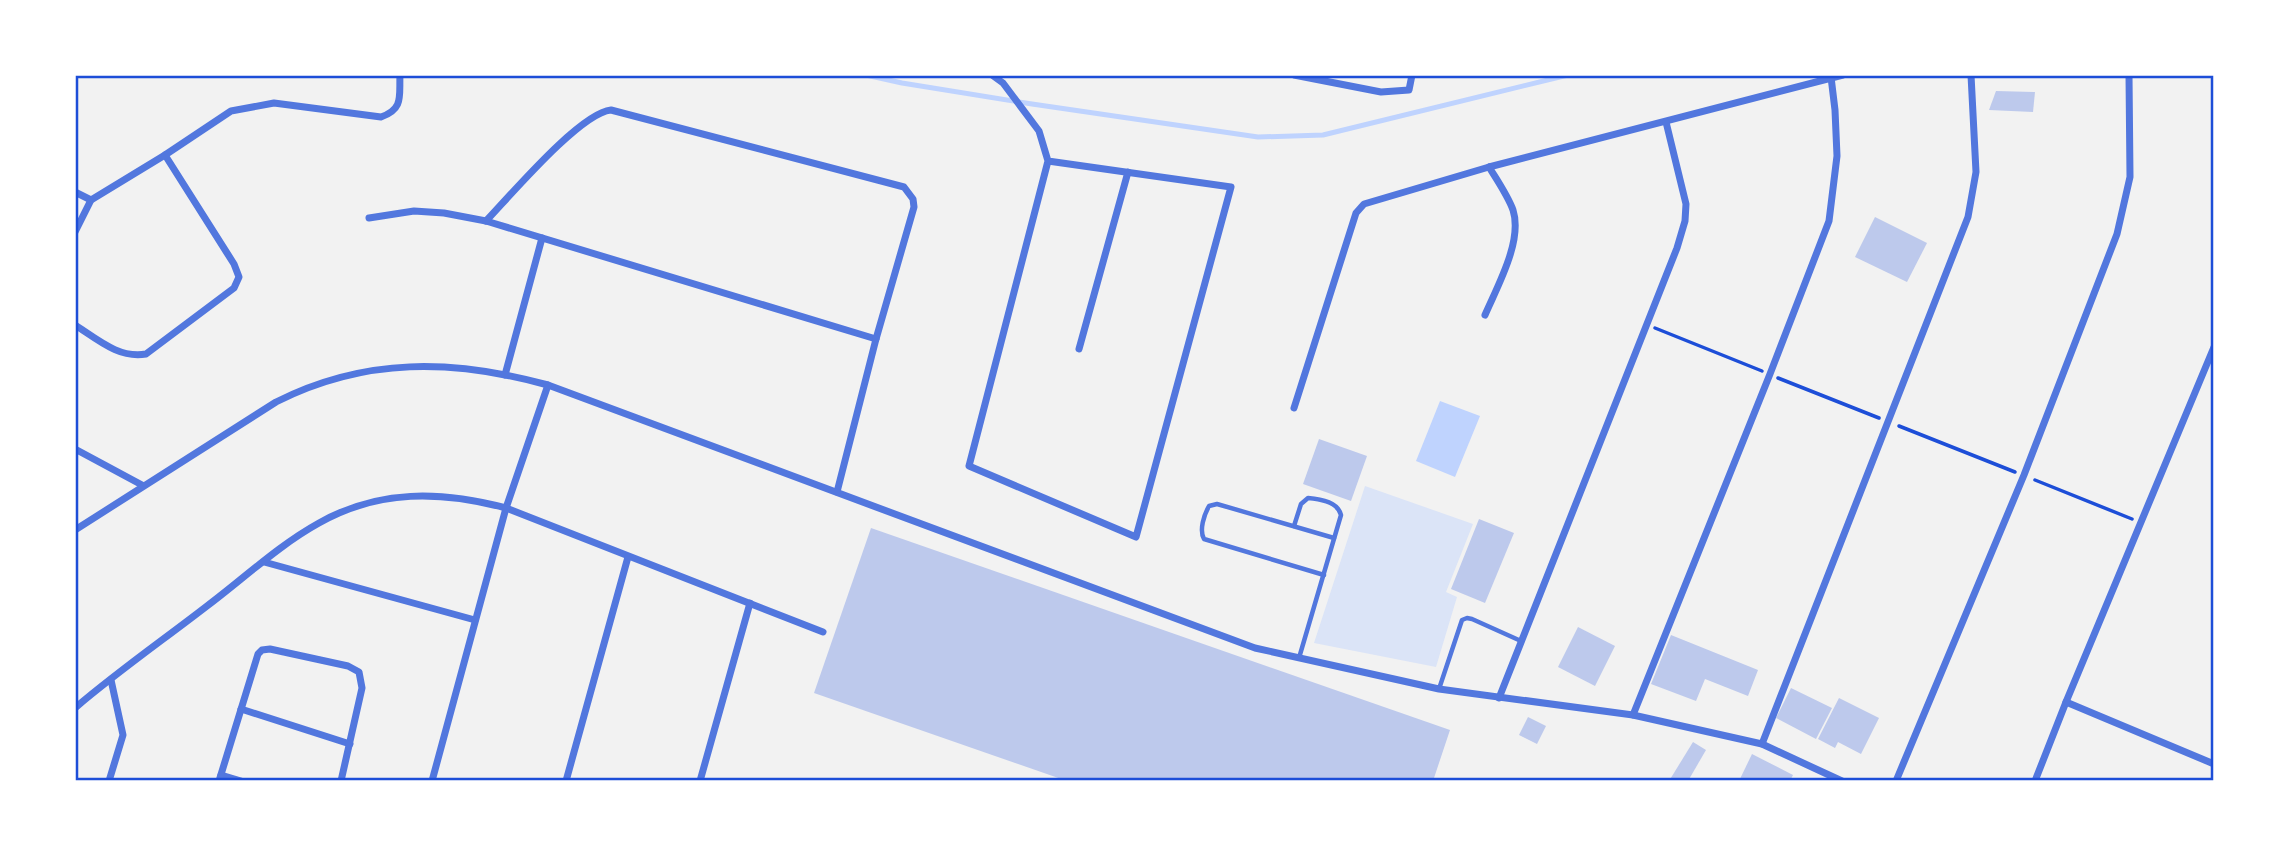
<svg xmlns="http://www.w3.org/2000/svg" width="2289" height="856" font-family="Cabin,sans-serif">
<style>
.green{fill:#dbe4f7}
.water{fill:#bfd3fe}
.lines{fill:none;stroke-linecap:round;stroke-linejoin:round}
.stream{stroke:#bfd3fe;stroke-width:5}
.building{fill:#bdc9ec}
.path{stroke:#1d4ed8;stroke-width:3.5}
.service{stroke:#5277de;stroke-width:4.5}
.minor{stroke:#5277de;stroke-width:7}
.neatline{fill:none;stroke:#1d4ed8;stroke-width:2.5}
</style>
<rect width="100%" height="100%" fill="#f2f2f2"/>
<path class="green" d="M 1365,486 L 1473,524 L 1446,592 L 1457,597 L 1436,667 L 1314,643 Z"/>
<path class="water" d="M 1440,401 L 1480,416 L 1455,477 L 1416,461 Z"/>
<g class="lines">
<path class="stream" d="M 866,75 L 902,83 L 1032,104 L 1258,137 L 1323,135 L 1568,75"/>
</g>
<g class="building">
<path d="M 1996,91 L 2035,92 L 2033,112 L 1989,110 Z"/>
<path d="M 1875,217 L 1927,243 L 1907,282 L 1855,257 Z"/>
<path d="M 1319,439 L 1367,456 L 1351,501 L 1303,484 Z"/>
<path d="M 1479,519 L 1514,533 L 1485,603 L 1451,589 Z"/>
<path d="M 871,528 L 1450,730 L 1433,781 L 1067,781 L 814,693 Z"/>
<path d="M 1578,627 L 1615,646 L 1595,686 L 1558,667 Z"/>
<path d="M 1671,635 L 1758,670 L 1748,696 L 1705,679 L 1696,701 L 1651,684 Z"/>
<path d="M 1791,688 L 1832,708 L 1816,739 L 1776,718 Z"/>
<path d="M 1839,698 L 1879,718 L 1861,754 L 1838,742 L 1835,748 L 1818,739 Z"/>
<path d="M 1528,717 L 1546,726 L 1537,744 L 1519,735 Z"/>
<path d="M 1693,742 L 1706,750 L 1688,781 L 1669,781 Z"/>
<path d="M 1752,754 L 1793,775 L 1790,781 L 1739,781 Z"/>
</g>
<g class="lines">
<g class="path">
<path d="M 1655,328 L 1762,371"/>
<path d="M 1778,378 L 1879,418"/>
<path d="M 1899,426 L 2015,472"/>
<path d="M 2035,480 L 2132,519"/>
</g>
<g class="service">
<path d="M 1294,526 L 1301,504 L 1308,498 C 1321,499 1338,502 1341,515 L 1299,658"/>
<path d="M 1324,575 L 1204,539 C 1199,530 1204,515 1209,506 L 1217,504 L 1334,538"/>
<path d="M 1439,689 L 1462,620 L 1467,618 L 1472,619 L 1521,641"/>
</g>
<g class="minor">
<path d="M 992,75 L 1003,83 L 1039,131 L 1048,161 L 969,466 L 1136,537 L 1231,187 L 1048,161"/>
<path d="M 1294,75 L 1381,92 L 1409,90 L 1412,75"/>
<path d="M 75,192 L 91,200"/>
<path d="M 369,218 L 414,211 L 444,213 L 486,221 L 876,339"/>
<path d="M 486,221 C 510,196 580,113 611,110 L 904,187 L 913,199 L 914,207 L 876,339 L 837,492"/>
<path d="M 75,232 L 91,200 L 165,155 L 231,111 L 274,103 L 381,117 C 404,109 399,96 400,75"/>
<path d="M 1485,315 C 1497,287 1523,241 1513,210 C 1508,196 1497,180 1489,167"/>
<path d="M 75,325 C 97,339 119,359 146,354 L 234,288 L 239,277 L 234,264 L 165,155"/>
<path d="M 1079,349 L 1128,172"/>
<path d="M 505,375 L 542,238"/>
<path d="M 1294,408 L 1356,213 L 1364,204 L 1489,167 L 1843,75"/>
<path d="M 75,449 L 142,485"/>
<path d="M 75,530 L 276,402 C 365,357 453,359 548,385 L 1255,648 L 1439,689 L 1633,715 L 1762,744 L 1842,781"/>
<path d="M 264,562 L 475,620"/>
<path d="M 1499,698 L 1677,248 L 1685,221 L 1686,204 L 1666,122"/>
<path d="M 2066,702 L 2214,764"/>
<path d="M 75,708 C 117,672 163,640 207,606 C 243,579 279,545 319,523 C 379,489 441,491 506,508 L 823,632"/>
<path d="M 241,709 L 350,744"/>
<path d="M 1633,715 L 1770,374 L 1829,221 L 1837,156 L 1835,110 L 1831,77"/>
<path d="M 1762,744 L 1968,217 L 1976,172 L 1971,75"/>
<path d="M 221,775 L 241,781"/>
<path d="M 109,781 L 123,735 L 111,680"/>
<path d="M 219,781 L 258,654 L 262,650 L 270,649 L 348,666 L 359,672 L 362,688 L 341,781"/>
<path d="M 432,781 L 506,508 L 548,385"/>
<path d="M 566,781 L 628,557"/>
<path d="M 700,781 L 750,603"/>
<path d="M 1896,781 L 2024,475 L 2117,234 L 2130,177 L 2129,75"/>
<path d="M 2035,781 L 2066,702 L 2214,347"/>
</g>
</g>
<rect width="2289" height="856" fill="none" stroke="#ffffff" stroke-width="154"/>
<rect x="77" y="77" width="2135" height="702" class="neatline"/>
</svg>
